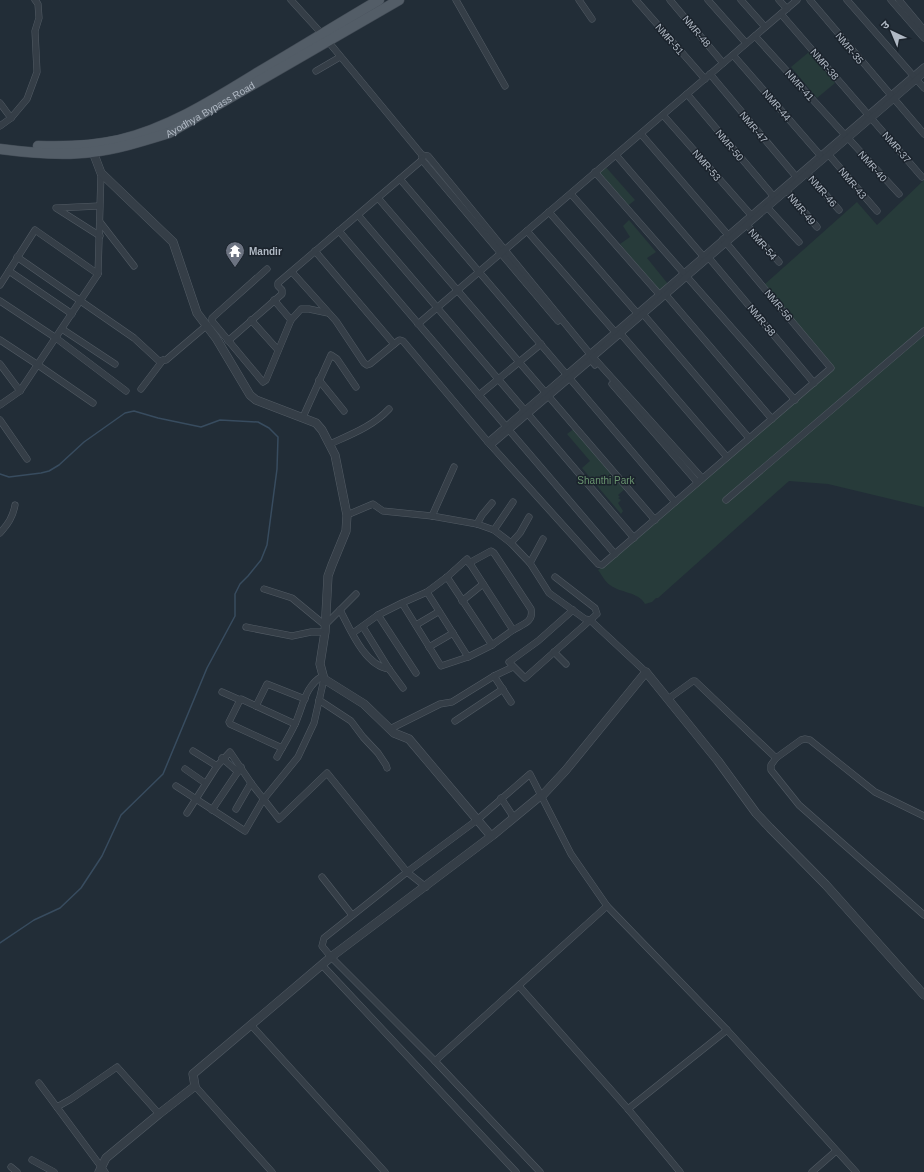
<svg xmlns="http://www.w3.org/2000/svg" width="924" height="1172" font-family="Arial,'Noto Sans Devanagari',sans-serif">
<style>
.green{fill:#273b3a}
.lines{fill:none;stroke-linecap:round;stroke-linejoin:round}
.stream{stroke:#384c5f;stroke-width:1.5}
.minor-casing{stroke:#535c65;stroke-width:7}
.tertiary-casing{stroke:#535c65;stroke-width:9}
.primary-casing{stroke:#414a54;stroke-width:11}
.minor{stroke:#353e47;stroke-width:6}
.tertiary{stroke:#353e47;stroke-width:8}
.primary{stroke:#535d67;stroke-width:10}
.labels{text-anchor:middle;stroke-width:3;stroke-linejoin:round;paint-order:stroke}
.street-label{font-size:10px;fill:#b0b9c4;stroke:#1b232c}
.poi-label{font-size:10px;font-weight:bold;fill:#b0b9c4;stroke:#1b232c;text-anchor:start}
.park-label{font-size:10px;fill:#69936f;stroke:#1b232c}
</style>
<rect width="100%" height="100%" fill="#222d37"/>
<g class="green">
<path d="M 809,52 L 835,83 L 817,98 L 791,67 Z"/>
<path d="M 604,165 L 635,200 L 625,208 L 595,172 Z"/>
<path d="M 924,180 L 924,507 L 828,484 L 789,481 L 658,598 L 656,598 L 652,602 L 645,604 C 639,592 620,593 610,585 C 605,582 602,575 598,570 L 834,368 L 765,284 L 857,202 L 877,225 Z"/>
<path d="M 629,220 L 656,252 L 647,258 L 668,284 L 659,291 L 620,244 L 630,237 L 623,226 Z"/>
<path d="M 575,428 L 626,488 L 618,495 L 620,497 L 618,498 L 621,500 L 618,503 L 623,511 L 621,514 L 582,468 L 590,461 L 567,434 Z"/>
</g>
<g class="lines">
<path class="stream" d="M 0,474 L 9,477 L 41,473 L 49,471 L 59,465 L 84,442 L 125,413 L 134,411 L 158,418 L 201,427 L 220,420 L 258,422 L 269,428 L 278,437 L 277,469 L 267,545 L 261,560 L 248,576 L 240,584 L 235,594 L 235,616 L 207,668 L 163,774 L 121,815 L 102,856 L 81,888 L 60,908 L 34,920 L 0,943"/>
<defs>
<g id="minor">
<path d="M 291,0 L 322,34 L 422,155 L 428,156 L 590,354 L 924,67"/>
<path d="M 456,0 L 505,86"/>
<path d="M 579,0 L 592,19"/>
<path d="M 636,0 L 705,79"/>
<path d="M 670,0 L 723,63"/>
<path d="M 708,0 L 746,43"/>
<path d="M 741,0 L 765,27"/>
<path d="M 779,0 L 787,9"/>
<path d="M 810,0 L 924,134"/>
<path d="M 847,0 L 924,88"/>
<path d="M 891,0 L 924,38"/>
<path d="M 899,0 L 924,30"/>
<path d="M 781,14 L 922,177"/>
<path d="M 755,36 L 844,134"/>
<path d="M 733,55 L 820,155"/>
<path d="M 316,71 L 340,57"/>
<path d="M 710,74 L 798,179"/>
<path d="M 687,94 L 775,198"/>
<path d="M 0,103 L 11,118"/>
<path d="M 663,115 L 751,215"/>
<path d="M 0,126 L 11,118 L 27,99 L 37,72 L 35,31 L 39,18 L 38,4 L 35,0"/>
<path d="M 641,134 L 728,235"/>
<path d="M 848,138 L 899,194"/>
<path d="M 616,155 L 703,256"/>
<path d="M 829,155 L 877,211"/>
<path d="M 422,156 L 422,160 L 558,321"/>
<path d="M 595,172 L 795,400"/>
<path d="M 807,173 L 839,210"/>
<path d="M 400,179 L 675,502"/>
<path d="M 787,191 L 817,227"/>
<path d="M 571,194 L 659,294"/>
<path d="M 378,198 L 655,520"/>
<path d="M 99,206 L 56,208 L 100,236"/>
<path d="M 767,207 L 799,242"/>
<path d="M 549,212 L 637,313"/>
<path d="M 358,215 L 634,538"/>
<path d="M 100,222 L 134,266"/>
<path d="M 747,225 L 779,262"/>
<path d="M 339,231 L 615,554"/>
<path d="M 527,231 L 615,332"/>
<path d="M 315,251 L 394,344"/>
<path d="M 17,257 L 134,338 L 159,361 L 166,360 L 206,326"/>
<path d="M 709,258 L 814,383"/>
<path d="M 267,269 L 212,318 L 212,321 L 263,382 L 266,380 L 291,320 L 274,300"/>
<path d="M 9,271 L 72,314"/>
<path d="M 292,272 L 336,321 L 364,363 L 367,365 L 370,364 L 398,341 L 400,340 L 403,341 L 488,442 L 598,564 L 602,565 L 831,368 L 723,239"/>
<path d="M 0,285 L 35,230 L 98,274"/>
<path d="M 666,295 L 772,419"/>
<path d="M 0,301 L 56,338 L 126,391"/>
<path d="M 643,314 L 749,438"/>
<path d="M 251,320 L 278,350"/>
<path d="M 291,320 L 301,309 L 309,309 L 328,313"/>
<path d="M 418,324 L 797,0"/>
<path d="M 62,329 L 115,364"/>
<path d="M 621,334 L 727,457"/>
<path d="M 0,340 L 38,365 L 93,403"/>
<path d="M 228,341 L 282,294 L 282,290 L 278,286 L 278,283 L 422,160"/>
<path d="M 0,364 L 20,391"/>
<path d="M 319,380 L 344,411"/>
<path d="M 612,384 L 697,482"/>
<path d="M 141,389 L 163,360"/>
<path d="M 479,395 L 541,344"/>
<path d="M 0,405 L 20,391 L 98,274 L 101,173"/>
<path d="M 303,417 L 331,355 L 337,359 L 356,387"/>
<path d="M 0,420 L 27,459"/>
<path d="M 488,442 L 587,357"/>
<path d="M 330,444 C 352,434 373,426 389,409"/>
<path d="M 491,445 L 591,360 L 595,365"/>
<path d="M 702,478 L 593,357 L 924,73"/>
<path d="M 726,500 L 924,331"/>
<path d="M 347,515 L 373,504 L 383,511 L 432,516 L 477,524 L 494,530 L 511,543 L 530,563 L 549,593 L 585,619 L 590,620 L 646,672"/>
<path d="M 432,516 L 454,467"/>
<path d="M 477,524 L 482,515 L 492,503"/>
<path d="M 494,530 L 513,502"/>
<path d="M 0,533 C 8,524 13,517 15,505"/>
<path d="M 511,543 L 520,533 L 529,517"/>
<path d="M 469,563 L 491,551 L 494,553 L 531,609 C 534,622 523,624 513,630"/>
<path d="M 530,563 L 543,539"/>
<path d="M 447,577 L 492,645"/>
<path d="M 555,577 L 595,608 L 597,614 L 525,678 L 509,662 L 538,641 L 573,610"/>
<path d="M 264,589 L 292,598 L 326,626"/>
<path d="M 427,592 L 468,657"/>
<path d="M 462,601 L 483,584"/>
<path d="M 340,610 C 350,629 365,666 389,669"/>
<path d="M 378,615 L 416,673"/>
<path d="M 326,624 L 356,594"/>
<path d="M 416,625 L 438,612"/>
<path d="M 246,627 L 292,636 L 311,632 L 325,632"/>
<path d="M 363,627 L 389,669 L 403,688"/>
<path d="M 353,633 L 378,615 L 402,603 L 441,666 L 468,657 L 492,645 L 513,630 L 467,559 L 447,577 L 427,592 L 402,603"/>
<path d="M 429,647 L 453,633"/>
<path d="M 554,652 L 566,664"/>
<path d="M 494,676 L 511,702"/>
<path d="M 222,692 L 240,700 L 229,722 L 230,724 L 282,748"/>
<path d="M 668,699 L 693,681 L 695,681 L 776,758 L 801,740 L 805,739 L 810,740 L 875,792 L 924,816"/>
<path d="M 240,700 L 241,699 L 295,724"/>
<path d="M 319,700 L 351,721 L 363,737 L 378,753 L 386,765 L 387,768"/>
<path d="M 256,706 L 267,684 L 305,699"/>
<path d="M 455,721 L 503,689"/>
<path d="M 390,729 L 440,704 L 452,702 L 494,676 L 513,667"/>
<path d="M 193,751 L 217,766"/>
<path d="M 277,757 C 283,746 290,735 295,724 C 303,707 305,685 323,676"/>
<path d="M 222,758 L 238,772"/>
<path d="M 776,758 L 771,765 L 771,770 L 799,805 L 924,915"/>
<path d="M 185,769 L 205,783"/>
<path d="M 176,786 L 245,831 L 263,800 L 298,757 L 314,723 L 324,679"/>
<path d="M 501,798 L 514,818"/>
<path d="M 236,809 L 251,783"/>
<path d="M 212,810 L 241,767"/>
<path d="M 187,813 L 217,766 L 230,752 L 251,783 L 279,819 L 327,773 L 407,872 L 426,887"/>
<path d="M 322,877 L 352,915"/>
<path d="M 322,965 L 516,1172"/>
<path d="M 519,986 L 628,1109 L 680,1172"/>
<path d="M 251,1025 L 385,1172"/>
<path d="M 435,1061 L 607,906"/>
<path d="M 39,1083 L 105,1172"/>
<path d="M 195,1086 L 272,1172"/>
<path d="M 57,1107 L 71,1099 L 117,1067 L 159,1114"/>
<path d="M 628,1109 L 727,1030"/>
<path d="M 32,1160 L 54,1172"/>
<path d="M 11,1167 L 17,1172"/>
<path d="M 540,1172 L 435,1061 L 331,957 L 322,946 L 324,938 L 407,872 L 477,820 L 530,774 L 571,854 L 607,906 L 727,1030 L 856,1172"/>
<path d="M 812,1172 L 836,1151"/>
</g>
<g id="tertiary">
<path d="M 89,148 L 93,152 L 101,173 L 173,242 L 197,313 L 216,338 L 250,395 L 256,400 L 316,423 L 322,430 L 335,455 L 347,515 L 346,531 L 332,565 L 328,576 L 325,632 L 320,664 L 324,679 L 364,704 L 394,733 L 409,739 L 491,836"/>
<path d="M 99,1172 L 106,1158 L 159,1114 L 195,1086 L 193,1074 L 331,957 L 493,835 L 539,797 L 541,797 L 566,770 L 646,672 L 718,761 L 756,813 L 770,828 L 826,885 L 924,995"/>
</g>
<g id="primary">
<path d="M 38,146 C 65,147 92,146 119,140 C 169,128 213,100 257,73 C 298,49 338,24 379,0"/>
<path id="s1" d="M 0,149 C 30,153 61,156 92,152 C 118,149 143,141 169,133 L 399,0"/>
</g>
</defs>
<use href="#minor" class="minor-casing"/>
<use href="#tertiary" class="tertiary-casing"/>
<use href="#primary" class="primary-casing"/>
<use href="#minor" class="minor"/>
<use href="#tertiary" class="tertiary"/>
<use href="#primary" class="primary"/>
</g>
<defs>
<symbol id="temple-pin" viewBox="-11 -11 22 30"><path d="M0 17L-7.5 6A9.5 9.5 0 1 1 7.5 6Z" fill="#6b7280" stroke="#1b232c"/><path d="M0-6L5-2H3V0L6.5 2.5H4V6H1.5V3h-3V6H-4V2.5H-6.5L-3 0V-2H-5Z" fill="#fff"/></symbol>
</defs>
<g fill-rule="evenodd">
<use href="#temple-pin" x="224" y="240" width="22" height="30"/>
</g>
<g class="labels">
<g class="street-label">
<text transform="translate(697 31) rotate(50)" y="4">NMR-48</text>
<text transform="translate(670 39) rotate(49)" y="4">NMR-51</text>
<text transform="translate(850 48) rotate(50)" y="4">NMR-35</text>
<text transform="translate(825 64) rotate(49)" y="4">NMR-38</text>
<text transform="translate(800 85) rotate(48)" y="4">NMR-41</text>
<text transform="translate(777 105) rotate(49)" y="4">NMR-44</text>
<text dy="4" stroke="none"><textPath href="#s1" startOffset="219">Ayodhya Bypass Road</textPath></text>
<text transform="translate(754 127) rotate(50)" y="4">NMR-47</text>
<text transform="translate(730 145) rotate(50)" y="4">NMR-50</text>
<text transform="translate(897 147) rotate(49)" y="4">NMR-37</text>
<text transform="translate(707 165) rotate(49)" y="4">NMR-53</text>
<text transform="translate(873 166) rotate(48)" y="4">NMR-40</text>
<text transform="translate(853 183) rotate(50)" y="4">NMR-43</text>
<text transform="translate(823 191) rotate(49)" y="4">NMR-46</text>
<text transform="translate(802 209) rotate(50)" y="4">NMR-49</text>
<text transform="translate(763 244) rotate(49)" y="4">NMR-54</text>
<text transform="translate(779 305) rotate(50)" y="4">NMR-56</text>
<text transform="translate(762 320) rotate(50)" y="4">NMR-58</text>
</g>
<g class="poi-label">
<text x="249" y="255">Mandir</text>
</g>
<g class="park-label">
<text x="606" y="484">Shanthi Park</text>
</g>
</g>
<g transform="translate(892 32) rotate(316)" stroke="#1b232c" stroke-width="3" paint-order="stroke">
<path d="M0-3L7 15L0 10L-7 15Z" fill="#b0b9c4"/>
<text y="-6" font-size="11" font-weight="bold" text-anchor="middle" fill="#b0b9c4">उ</text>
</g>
</svg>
